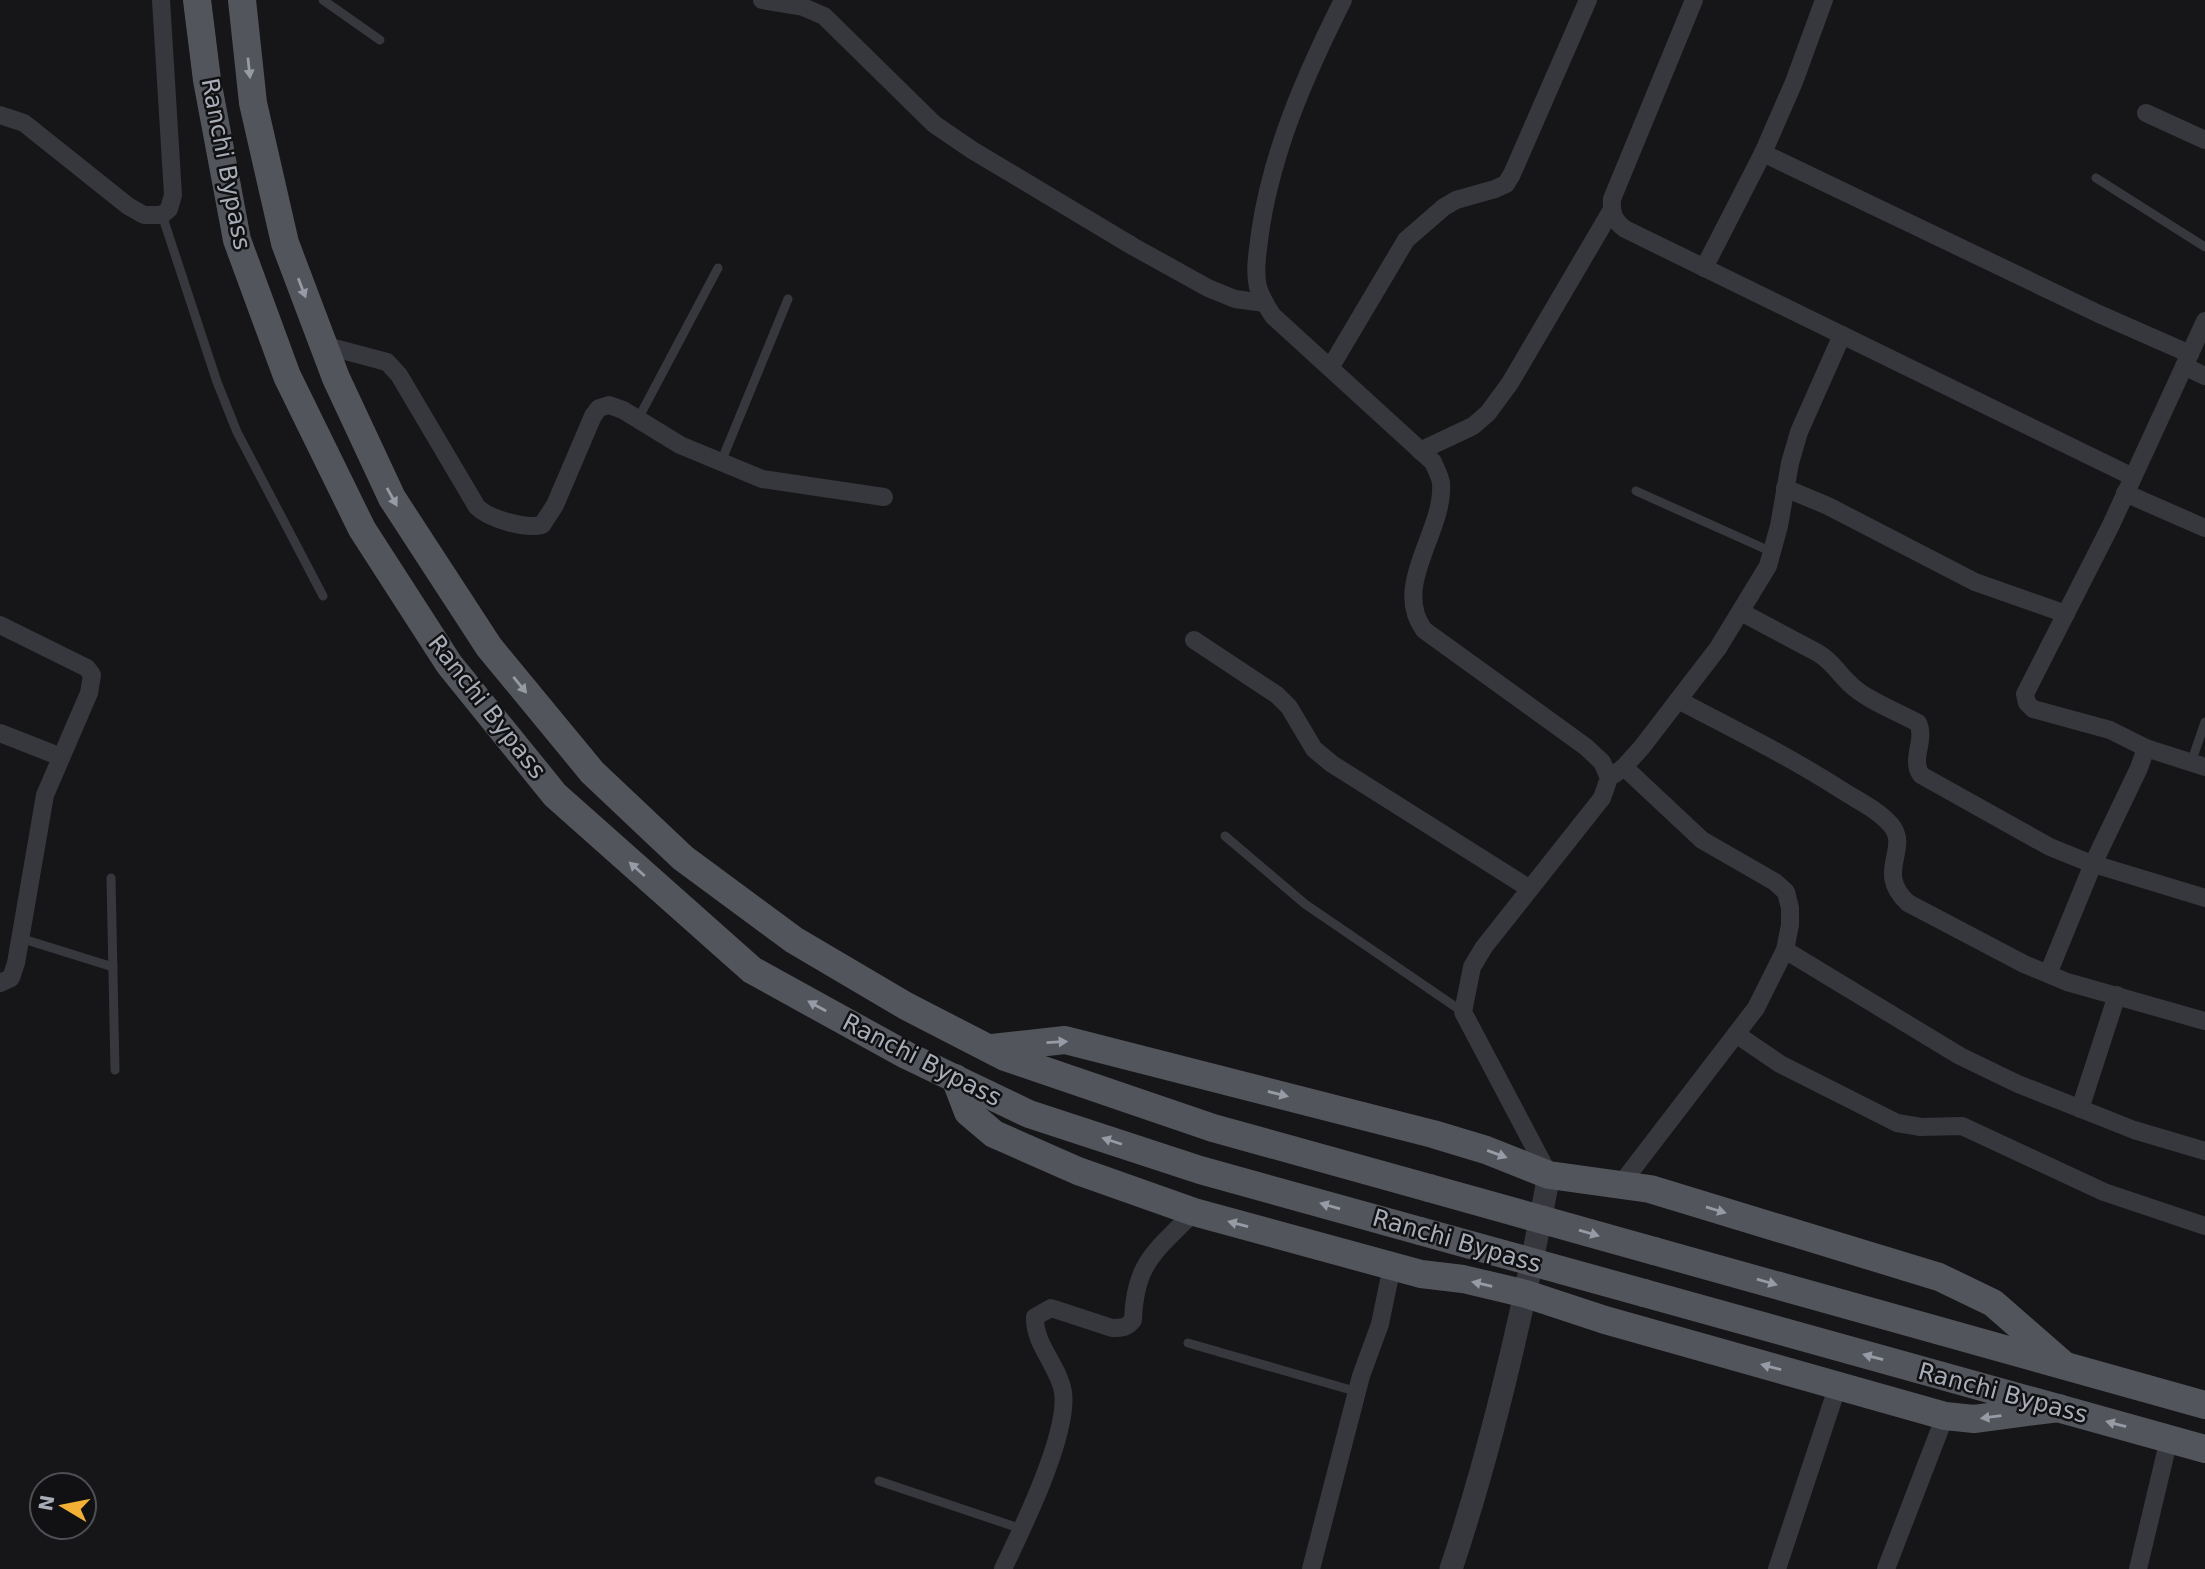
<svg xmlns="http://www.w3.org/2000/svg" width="2205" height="1569" font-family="'DejaVu Sans',sans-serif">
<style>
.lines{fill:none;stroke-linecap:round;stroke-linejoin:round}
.service{stroke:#37383d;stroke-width:9}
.minor{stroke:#37383d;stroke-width:18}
.tertiary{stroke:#37383d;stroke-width:23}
.primary{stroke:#53555c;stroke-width:28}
.primary-bridge{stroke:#53555c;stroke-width:28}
.oneway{fill:#979ba6}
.labels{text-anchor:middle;stroke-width:5;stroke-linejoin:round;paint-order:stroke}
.street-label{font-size:24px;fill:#a8adb8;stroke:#111113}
</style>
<rect width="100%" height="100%" fill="#161618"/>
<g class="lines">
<g class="service">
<path d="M 323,0 L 380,40"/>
<path d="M 2096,178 L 2205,247"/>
<path d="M 162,215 L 217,382 L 237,432 L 323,596"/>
<path d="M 638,419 L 718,268"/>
<path d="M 721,462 L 788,299"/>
<path d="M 1636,491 L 1772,552"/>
<path d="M 2191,763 L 2205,722"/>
<path d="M 1225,836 L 1305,904 L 1463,1012"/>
<path d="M 111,878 L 115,1070"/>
<path d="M 20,938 L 113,967"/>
<path d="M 1188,1343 L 1358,1392"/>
<path d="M 879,1481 L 1022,1529"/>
</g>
<g class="minor">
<path d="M 762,0 L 803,7 L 824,16 L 934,124 L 972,150 L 1134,247 L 1208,288 L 1235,299 L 1265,303"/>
<path d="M 1343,0 C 1306,74 1272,150 1260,233 C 1258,250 1254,270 1258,287 C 1261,298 1267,307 1273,316 L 1433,462 C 1436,469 1440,476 1441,483 C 1445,531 1391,585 1424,630 L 1586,747 L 1602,762 L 1609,778 L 1602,798 L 1484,947 L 1472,967 L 1463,1012 L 1549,1175"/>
<path d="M 1694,0 L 1612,199 C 1611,213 1614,221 1625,229 L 2133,477"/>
<path d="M 2146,113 L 2205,140"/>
<path d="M 0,115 L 24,123 L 128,206 L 144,215 L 162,215 L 169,209 L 173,195 L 161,0"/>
<path d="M 1763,153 L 2099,314 L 2190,354"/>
<path d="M 1704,268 L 1763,153 L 1794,82 L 1824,0"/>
<path d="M 2205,321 L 2111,525 L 2025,694 L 2027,703 L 2033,709 L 2110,730 L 2146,748 L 2205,767"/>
<path d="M 323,345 L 387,362 L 399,375 L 477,507 C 489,519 525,529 542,525 L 555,505 L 593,416 L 599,408 L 609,405 L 623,410 L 680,445 L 762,479 L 884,497"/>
<path d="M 2184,366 L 2205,376"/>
<path d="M 1330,368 L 1406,240 L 1444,207 L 1456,200 L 1495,189 L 1506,184 L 1512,174 L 1588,0"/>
<path d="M 1420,451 L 1473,426 L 1488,413 L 1510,383 L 1611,211"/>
<path d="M 1785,488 L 1828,506 L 1975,582 L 2066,614"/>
<path d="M 2125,493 L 2205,528"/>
<path d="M 1741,612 L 1818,653 C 1833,662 1838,673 1850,684 C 1866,700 1898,712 1918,723 C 1926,741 1910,759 1921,775 L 2050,847 L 2087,862 L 2205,898"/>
<path d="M 0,625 L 87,668 L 92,675 L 89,693 L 45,795 L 16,963 L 11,978 L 0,983"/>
<path d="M 1194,640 L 1277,695 L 1289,707 L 1314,749 L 1332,764 L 1530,889"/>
<path d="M 1678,700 C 1734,729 1790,757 1843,791 C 1859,801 1878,810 1891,825 C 1911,849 1874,872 1908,903 L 2024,964 L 2067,982 L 2205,1021"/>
<path d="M 0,733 L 61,757"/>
<path d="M 1615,774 L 1624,767 L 1642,747 L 1718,648 L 1768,566 L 1779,526 L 1790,463 L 1799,432 L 1842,335"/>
<path d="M 1785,950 L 1960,1056 L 2018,1084 L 2134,1130 L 2205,1151"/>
<path d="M 2048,974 L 2093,864 L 2139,768 L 2146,748"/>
<path d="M 1736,1034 L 1780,1064 L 1897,1123 L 1921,1127 L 1962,1126 L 2104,1192 L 2205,1226"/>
<path d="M 2080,1109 L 2117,995"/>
<path d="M 1621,1184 L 1756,1008 L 1785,950 L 1790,925 L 1790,908 L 1786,892 L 1775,882 L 1702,840 L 1624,767"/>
<path d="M 1003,1569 C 1022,1529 1069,1434 1063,1392 C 1059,1366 1034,1345 1035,1317 L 1051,1308 L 1112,1328 C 1121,1328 1127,1328 1133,1320 C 1135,1262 1156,1251 1194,1212"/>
<path d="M 1311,1569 L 1361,1376 L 1380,1324 L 1392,1266"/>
<path d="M 1777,1569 L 1838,1385"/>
<path d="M 1886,1569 L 1945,1416"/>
<path d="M 2138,1569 L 2169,1439"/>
</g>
<path class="tertiary" d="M 1451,1569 C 1494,1441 1524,1308 1549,1175"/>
<g class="primary">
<path d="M 197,0 L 207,80 L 237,240 L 287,376 L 362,529 L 449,664 L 555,795 L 752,970 L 906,1055 L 1029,1114 L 1200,1170 L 1420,1231"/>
<path d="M 242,0 L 253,103 L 285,243 L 336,378 L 392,498 L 489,647 L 592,772 L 683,858 L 794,940 L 906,1006 L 1005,1057 L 1213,1128 L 1429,1188"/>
<path d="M 992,1048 L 1065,1040 L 1433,1134 L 1486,1150 L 1549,1175 L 1650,1189 L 1939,1277 L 1993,1303 L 2064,1365"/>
<path d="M 955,1078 L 968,1112 L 994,1134 L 1078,1171 L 1194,1212 L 1421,1274 L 1463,1279 L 1526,1294 L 1605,1320 L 1945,1416 L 1974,1419 L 2059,1408"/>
<path d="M 1654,1251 L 2205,1405"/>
<path d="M 1644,1293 L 2205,1449"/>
</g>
<g class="primary-bridge">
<path d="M 1429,1188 L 1654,1251"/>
<path d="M 1420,1231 L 1644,1293"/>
</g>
</g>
<defs><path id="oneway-solid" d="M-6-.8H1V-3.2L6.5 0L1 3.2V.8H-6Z" transform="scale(1.75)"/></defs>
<g class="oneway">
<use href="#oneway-solid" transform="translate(249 68) rotate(84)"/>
<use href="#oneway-solid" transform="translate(302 288) rotate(69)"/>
<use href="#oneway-solid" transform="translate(392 497) rotate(61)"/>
<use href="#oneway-solid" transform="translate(520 685) rotate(51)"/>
<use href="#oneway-solid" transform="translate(637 869) rotate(-138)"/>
<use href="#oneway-solid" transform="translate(817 1006) rotate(-151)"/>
<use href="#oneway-solid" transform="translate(1057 1042) rotate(-3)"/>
<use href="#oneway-solid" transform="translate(1278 1094) rotate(14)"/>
<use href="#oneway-solid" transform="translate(1112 1141) rotate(-162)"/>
<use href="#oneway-solid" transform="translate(1497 1154) rotate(20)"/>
<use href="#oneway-solid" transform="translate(1330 1206) rotate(-164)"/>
<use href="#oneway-solid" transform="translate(1716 1210) rotate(17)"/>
<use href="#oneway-solid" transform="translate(1238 1224) rotate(-165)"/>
<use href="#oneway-solid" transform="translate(1589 1233) rotate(16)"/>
<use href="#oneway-solid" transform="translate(1767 1282) rotate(16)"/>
<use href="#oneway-solid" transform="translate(1482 1284) rotate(-167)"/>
<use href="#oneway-solid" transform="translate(1873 1357) rotate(-165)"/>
<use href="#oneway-solid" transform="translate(1771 1367) rotate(-165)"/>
<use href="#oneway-solid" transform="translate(1991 1417) rotate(173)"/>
<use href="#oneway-solid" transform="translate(2116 1424) rotate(-165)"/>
</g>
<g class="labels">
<g class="street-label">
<text transform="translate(226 164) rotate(79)" y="8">Ranchi Bypass</text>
<text transform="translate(487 707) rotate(52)" y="8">Ranchi Bypass</text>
<text transform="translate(922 1060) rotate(27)" y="8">Ranchi Bypass</text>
<text transform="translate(1457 1241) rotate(16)" y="8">Ranchi Bypass</text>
<text transform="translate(2003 1393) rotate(15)" y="8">Ranchi Bypass</text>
</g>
</g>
<g transform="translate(63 1506) rotate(280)"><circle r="33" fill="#111113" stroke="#4d4f55" stroke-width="2"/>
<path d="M0-5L12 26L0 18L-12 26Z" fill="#f2b134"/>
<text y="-10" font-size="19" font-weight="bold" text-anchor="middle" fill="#a8adb8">N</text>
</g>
</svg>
